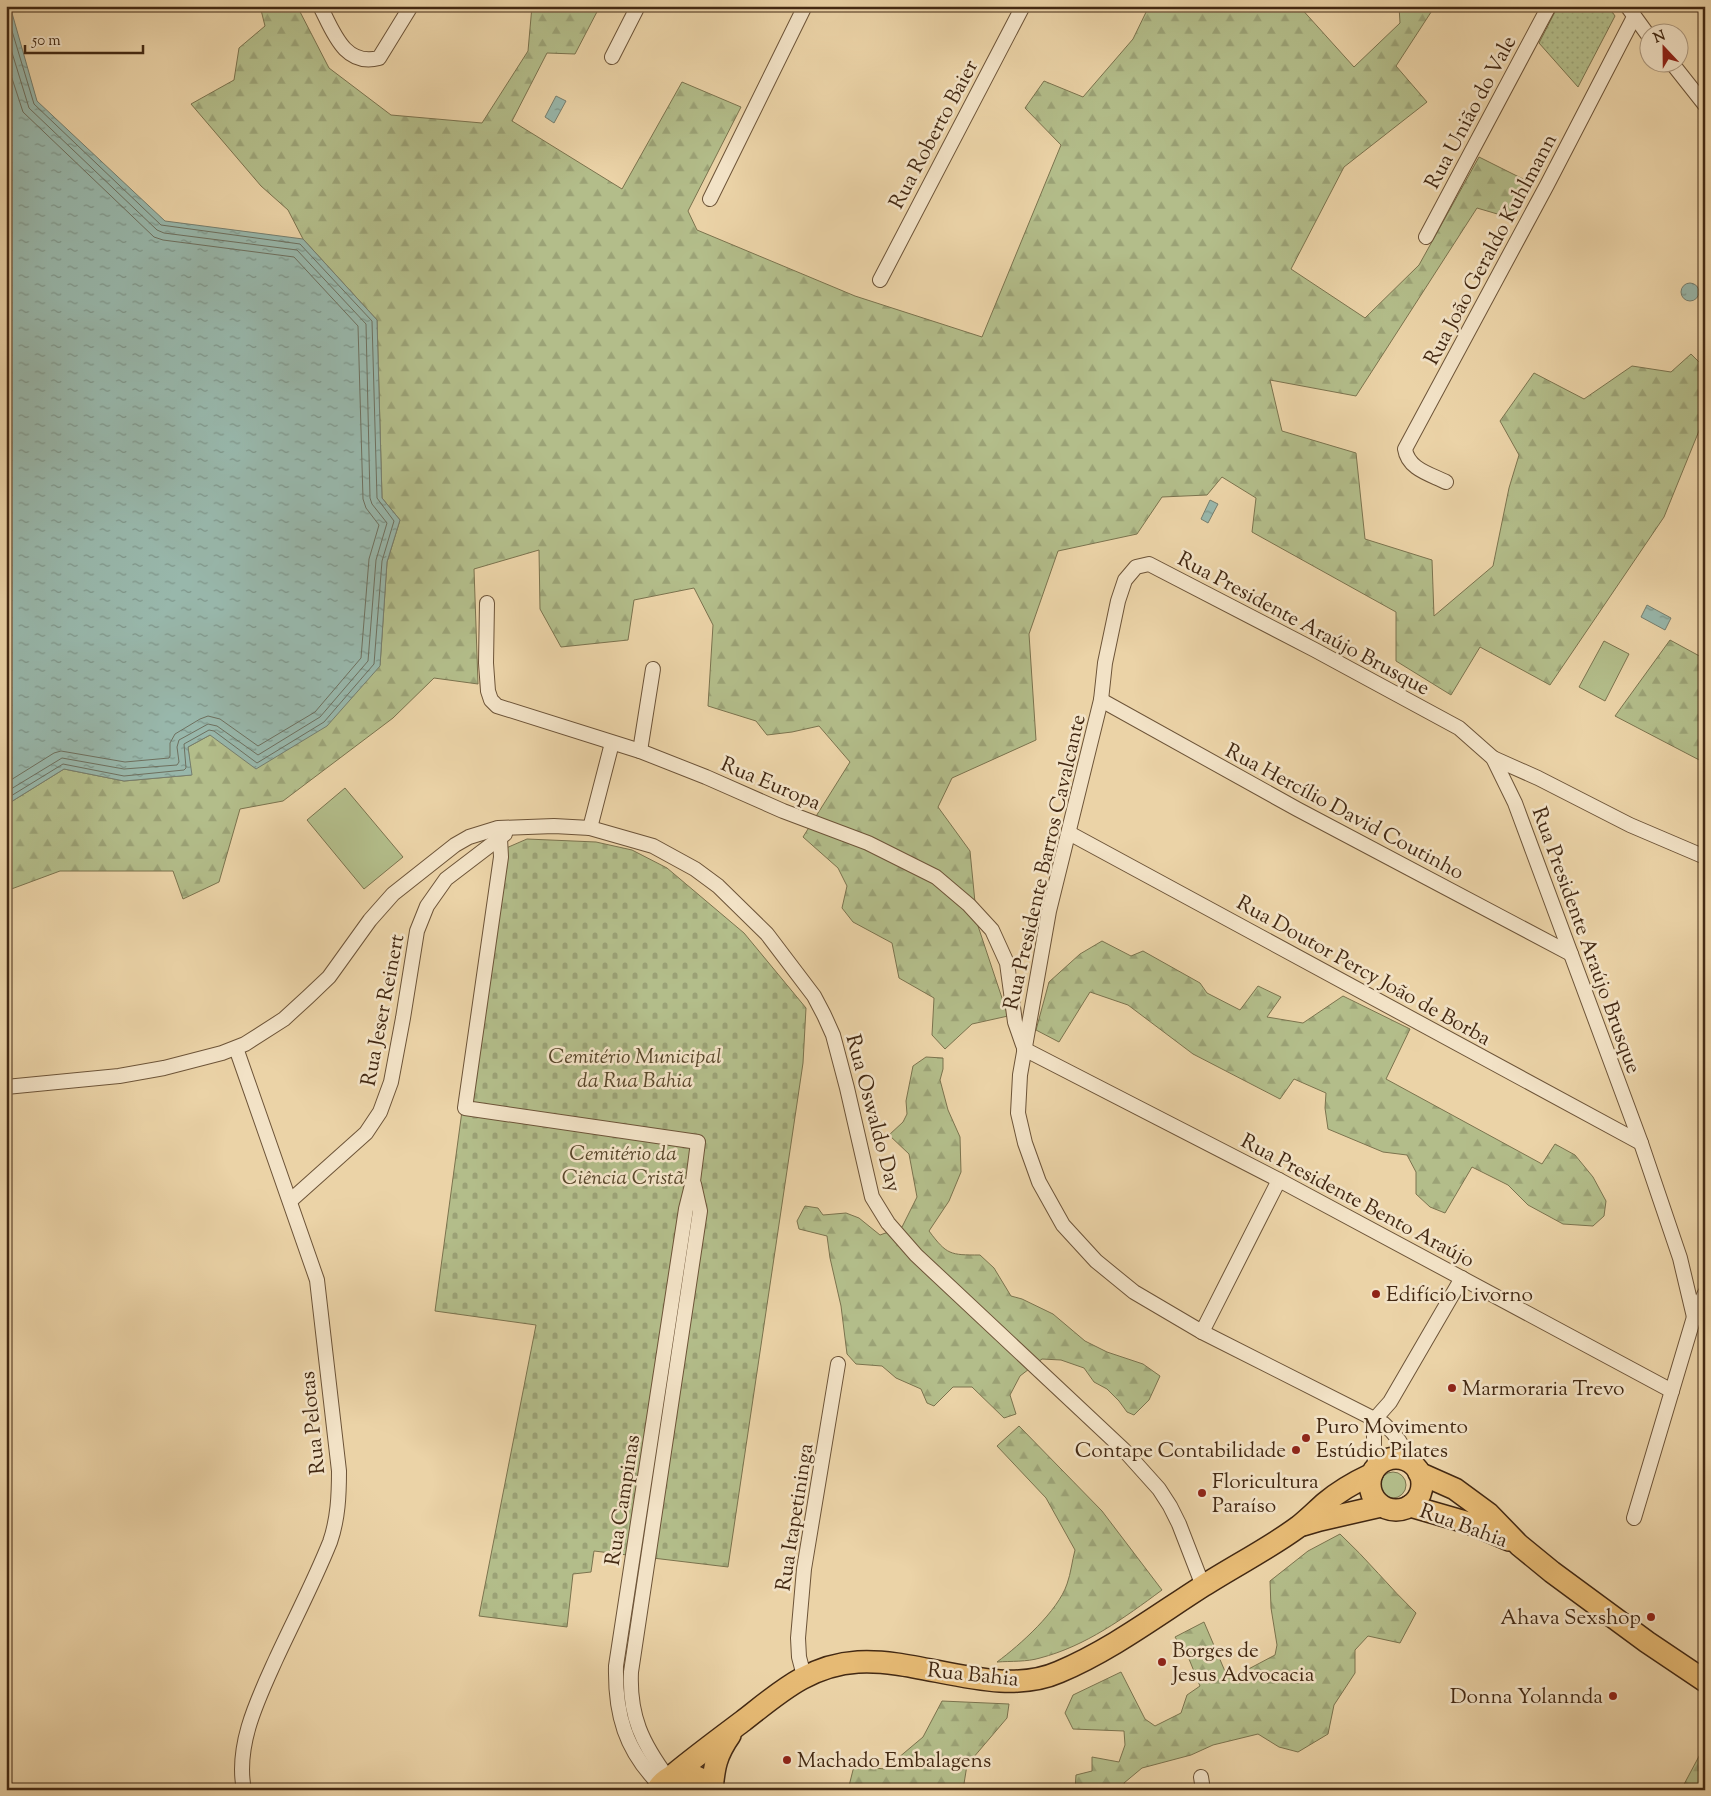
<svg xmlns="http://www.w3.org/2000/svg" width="1711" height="1796" font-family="'Sorts Mill Goudy',serif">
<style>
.grass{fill:#b3bd8a;stroke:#7b734e}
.forest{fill:url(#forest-firs);stroke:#7b734e}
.cemetery{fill:url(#cemetery-stones);stroke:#7b734e}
.park{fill:url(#park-dots);stroke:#7b734e}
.water{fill:url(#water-ripples);stroke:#767e6e}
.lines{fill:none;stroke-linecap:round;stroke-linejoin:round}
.shore{stroke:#6e705f;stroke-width:1}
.street-casing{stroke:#6d5438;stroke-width:16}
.primary-casing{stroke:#432913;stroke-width:24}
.street{stroke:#f2e2c6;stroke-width:14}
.primary{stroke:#e6ba74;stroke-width:21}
.poi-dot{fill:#8f2418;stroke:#f2e2c6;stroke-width:2}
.labels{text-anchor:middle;stroke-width:5;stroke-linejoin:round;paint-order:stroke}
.street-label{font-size:21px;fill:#432913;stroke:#f2e2c6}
.park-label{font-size:21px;font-style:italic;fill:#59472b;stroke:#f2e2c6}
.poi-label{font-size:21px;fill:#432913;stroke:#f2e2c6;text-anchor:start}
</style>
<defs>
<pattern id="forest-firs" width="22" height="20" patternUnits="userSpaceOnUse" patternTransform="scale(1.25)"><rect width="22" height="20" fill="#b3bd8a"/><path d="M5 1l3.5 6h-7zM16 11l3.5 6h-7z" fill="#9ba276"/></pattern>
<pattern id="cemetery-stones" width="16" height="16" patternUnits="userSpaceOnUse" patternTransform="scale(1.25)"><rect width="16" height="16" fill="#b3bd8a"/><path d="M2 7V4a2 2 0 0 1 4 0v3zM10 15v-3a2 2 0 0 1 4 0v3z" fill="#9ba276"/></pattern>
<pattern id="park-dots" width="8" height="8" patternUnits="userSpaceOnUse" patternTransform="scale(1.25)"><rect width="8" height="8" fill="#b3bd8a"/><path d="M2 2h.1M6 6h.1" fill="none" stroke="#9ba276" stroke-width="1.8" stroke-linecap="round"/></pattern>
<pattern id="water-ripples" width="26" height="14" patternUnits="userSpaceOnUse" patternTransform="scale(1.25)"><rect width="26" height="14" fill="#98b7ab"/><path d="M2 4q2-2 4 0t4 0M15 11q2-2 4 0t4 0" fill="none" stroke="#7e958a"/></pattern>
</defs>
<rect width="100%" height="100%" fill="#ebd3a7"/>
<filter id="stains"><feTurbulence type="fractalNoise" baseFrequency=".004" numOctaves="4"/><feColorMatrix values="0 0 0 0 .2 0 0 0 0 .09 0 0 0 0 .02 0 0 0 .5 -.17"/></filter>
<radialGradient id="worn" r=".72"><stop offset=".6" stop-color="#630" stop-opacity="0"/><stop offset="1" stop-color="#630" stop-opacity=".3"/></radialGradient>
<g class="grass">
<path d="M 1604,641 L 1629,654 L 1605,701 L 1579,687 Z"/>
<path d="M 345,788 L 403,857 L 364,889 L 307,820 Z"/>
<circle cx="1393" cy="1485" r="13"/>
</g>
<g class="forest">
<path d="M 260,6 L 297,6 L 329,68 L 391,115 L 482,123 L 528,51 L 532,6 L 600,6 L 575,54 L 547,53 L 512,121 L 622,189 L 682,82 L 741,107 L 688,211 L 697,230 L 855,296 L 982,337 L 1061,145 L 1025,108 L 1044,81 L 1083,97 L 1133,39 L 1149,6 L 1299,6 L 1354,67 L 1400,23 L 1399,6 L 1435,6 L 1396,66 L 1427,102 L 1344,167 L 1291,269 L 1365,318 L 1419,265 L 1479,157 L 1533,184 L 1511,218 L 1477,208 L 1356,396 L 1270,380 L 1282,431 L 1356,453 L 1365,539 L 1432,560 L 1434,616 L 1493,566 L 1509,488 L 1519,455 L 1500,421 L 1534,373 L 1584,399 L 1632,366 L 1671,372 L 1691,354 L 1705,368 L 1705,409 L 1703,421 L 1664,517 L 1550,685 L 1480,647 L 1451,695 L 1396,661 L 1396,612 L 1252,532 L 1256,498 L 1222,477 L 1207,495 L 1162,497 L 1137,534 L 1058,551 L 1029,634 L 1036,740 L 952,778 L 938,807 L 970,851 L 977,923 L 1008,1016 L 972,1024 L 945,1049 L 932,1035 L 934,998 L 899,978 L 892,943 L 853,922 L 842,908 L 847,886 L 838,868 L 803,837 L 850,762 L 819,726 L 792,732 L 767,735 L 756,721 L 708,706 L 713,625 L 694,588 L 634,600 L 628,640 L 561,647 L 540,609 L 539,550 L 474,569 L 478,684 L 434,678 L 393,718 L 283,801 L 240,809 L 219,882 L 183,899 L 173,871 L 60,871 L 6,891 L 6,805 L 64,769 L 124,781 L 191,775 L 188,747 L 210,735 L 380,665 L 387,562 L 400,520 L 382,498 L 377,320 L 303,239 L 288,210 L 261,186 L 191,104 L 234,80 L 239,48 L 265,26 Z"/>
<path d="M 1670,640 L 1705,659 L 1705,763 L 1615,716 Z"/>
<path d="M 1102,941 L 1131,956 L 1143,951 L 1200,983 L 1207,993 L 1240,1010 L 1258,986 L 1281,997 L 1267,1017 L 1303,1023 L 1343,996 L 1410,1029 L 1386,1079 L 1542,1164 L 1555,1144 L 1575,1155 L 1593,1177 L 1606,1201 L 1604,1216 L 1593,1226 L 1563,1224 L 1528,1205 L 1508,1185 L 1472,1167 L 1445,1213 L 1430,1207 L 1416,1194 L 1416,1172 L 1407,1155 L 1383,1152 L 1328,1129 L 1325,1108 L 1326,1093 L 1294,1079 L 1280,1099 L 1193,1054 L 1128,1005 L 1090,992 L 1059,1042 L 1036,1030 L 1049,982 L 1080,954 Z"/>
<path d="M 926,1057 L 943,1058 L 943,1069 L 940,1080 L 948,1110 L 960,1137 L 961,1172 L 949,1201 L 929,1231 C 947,1255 950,1255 980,1255 L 994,1268 L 1011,1296 L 1022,1299 L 1053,1314 L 1085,1341 L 1107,1352 L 1143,1364 L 1160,1376 L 1149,1400 L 1134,1415 L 1127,1412 L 1119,1401 L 1107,1389 L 1094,1382 L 1084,1368 L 1061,1360 L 1042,1359 L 1020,1376 L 1010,1395 L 1016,1414 L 1004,1418 L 972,1387 L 953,1387 L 934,1406 L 927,1403 L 921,1389 L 896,1378 L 882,1366 L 856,1364 L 847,1354 L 841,1306 L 830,1258 L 827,1236 L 799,1229 L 797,1221 L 805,1206 L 818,1208 L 823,1215 L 846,1213 L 859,1218 L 880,1235 L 902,1227 L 917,1197 L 909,1154 L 889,1135 L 903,1122 L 907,1114 L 906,1101 L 913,1066 Z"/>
<path d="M 1019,1426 L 1102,1511 L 1162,1590 C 1124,1618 1086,1646 1040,1658 C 1027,1662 1011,1661 997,1662 C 1020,1645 1058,1611 1067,1584 C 1071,1573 1072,1561 1075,1550 L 1046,1498 L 997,1446 Z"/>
<path d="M 1340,1534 C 1367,1559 1390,1588 1416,1613 L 1400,1643 L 1368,1636 L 1355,1650 L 1355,1673 L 1334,1705 L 1328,1734 L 1298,1752 L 1279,1747 L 1258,1734 L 1213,1745 L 1191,1755 L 1142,1768 L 1124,1783 L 1126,1790 L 1075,1790 L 1076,1775 L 1092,1771 L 1092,1757 L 1119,1762 L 1125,1745 L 1124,1731 L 1073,1729 L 1065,1713 L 1073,1695 L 1121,1672 L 1145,1719 L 1155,1726 L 1181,1713 L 1187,1695 L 1200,1686 L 1189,1659 L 1175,1637 L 1204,1622 L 1227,1676 L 1241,1673 L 1275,1655 L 1277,1645 L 1271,1608 L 1270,1581 L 1308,1551 Z"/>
<path d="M 942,1701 L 1009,1704 L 1007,1718 L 967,1765 L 963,1790 L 848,1790 L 854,1766 L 885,1769 L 923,1737 Z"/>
<path d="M 1705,1745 L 1705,1790 L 1681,1790 Z"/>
</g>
<path class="cemetery" d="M 527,839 L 596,842 L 632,850 L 667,868 L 744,933 L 806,1008 L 803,1063 L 728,1567 L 594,1551 L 591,1572 L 573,1574 L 567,1627 L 479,1616 L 536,1325 L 435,1311 L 497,852 Z"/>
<path class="park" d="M 1558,6 L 1608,6 L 1615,16 L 1578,87 L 1539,43 Z"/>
<g class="water">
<path d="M 6,6 L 10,6 L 37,101 L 165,221 L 303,239 L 377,320 L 382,498 L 400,520 L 387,562 L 380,666 L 327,726 L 256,769 L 210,735 L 188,747 L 192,775 L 124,781 L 64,769 L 6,805 Z"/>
<path d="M 556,96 L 566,101 L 554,123 L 545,117 Z"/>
<circle cx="1690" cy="292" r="9"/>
<path d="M 1210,500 L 1218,504 L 1208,523 L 1201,519 Z"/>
<path d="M 1647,605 L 1671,618 L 1665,630 L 1641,617 Z"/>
</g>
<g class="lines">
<g class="shore">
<path d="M 6,11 L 34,104 L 161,225 L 300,244 L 372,321 L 377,498 L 394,521 L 382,561 L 374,664 L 324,722 L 257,763 L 214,731 L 209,730 L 184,744 L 186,768 L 184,770 L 124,776 L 63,764 L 6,799"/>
<path d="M 6,33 L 29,108 L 157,230 L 164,233 L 297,250 L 366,324 L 370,498 L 372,504 L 387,523 L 376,560 L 368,661 L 320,717 L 258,755 L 217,726 L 208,724 L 179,740 L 177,747 L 179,762 L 177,765 L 124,769 L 62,758 L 6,792"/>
<path d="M 6,60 L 23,112 L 154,237 L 163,240 L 294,257 L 358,326 L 363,499 L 366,508 L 379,525 L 369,559 L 361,658 L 315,712 L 258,746 L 220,719 L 208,716 L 200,719 L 175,734 L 170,743 L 170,756 L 169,758 L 125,762 L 61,751 L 54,753 L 6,783"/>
</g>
<defs>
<g id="street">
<path d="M 320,6 C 333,31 344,67 379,58 L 411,6"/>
<path d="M 1627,6 L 1648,35"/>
<path d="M 612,57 L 638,6"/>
<path d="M 1671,62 L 1705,105"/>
<path d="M 710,199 L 805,6"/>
<path d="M 1426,237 L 1549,6"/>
<path d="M 880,280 L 1023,6"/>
<path d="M 1446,482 C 1430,474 1408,469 1405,449 L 1547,185 L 1634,17"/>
<path d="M 487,603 L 486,663 L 488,691 L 491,700 L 497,706 L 640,751 L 706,777 L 783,811 L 868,843 L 936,877 L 969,905 L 992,930 L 1007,963 L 1015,1022 L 1023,1045"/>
<path d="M 1101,700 L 1297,809 L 1571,954"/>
<path d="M 640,751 L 653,669"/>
<path d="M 1493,758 L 1538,778 L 1630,825 L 1705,857"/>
<path d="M 590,828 L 612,743"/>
<path d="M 1069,833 L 1641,1143"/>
<path d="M 500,839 L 501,857 L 465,1108 L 698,1142 L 693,1181 L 686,1209 L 616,1666 C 615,1714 625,1750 660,1785"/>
<path d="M 236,1048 L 317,1280 L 339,1471 C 339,1495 338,1519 330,1542 C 314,1582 294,1620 276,1659 C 258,1699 235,1745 244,1790"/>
<path d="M 1024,1049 L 1279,1180 L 1672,1391"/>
<path d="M 6,1087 L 119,1076 L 164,1068 L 222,1053 L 245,1044 L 284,1019 L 308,997 L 329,977 L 370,920 L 393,894 L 455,845 L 469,837 L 498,828 L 554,826 L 590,828 L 653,846 L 695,869 L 718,886 L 767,934 L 814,996 L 824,1015 L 833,1035 L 847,1088 L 872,1197 L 888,1223 L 916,1255 L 1124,1450 L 1159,1489 L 1170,1506 L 1179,1524 L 1203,1586"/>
<path d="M 290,1201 L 366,1133 L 380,1112 L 391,1082 L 403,1018 L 417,931 L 427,906 L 446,879 L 505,834"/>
<path d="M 1202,1332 L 1279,1180"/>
<path d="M 1374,1420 L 1390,1402 L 1462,1278"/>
<path d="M 1374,1420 L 1374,1454 L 1376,1468"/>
<path d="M 1411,1463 C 1405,1448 1397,1435 1384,1424 L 1202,1332 L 1134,1292 L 1096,1261 L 1063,1225 L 1039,1182 L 1025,1143 L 1018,1113 L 1020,1075 L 1049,911 L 1101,700 L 1105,663 L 1118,601 L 1125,580 L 1136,567 L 1149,564 L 1315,650 L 1459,728 L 1493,758 L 1515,803 L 1641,1143 L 1680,1258 L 1694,1317"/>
<path d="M 1634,1518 L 1694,1317 L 1705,1293"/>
<path d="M 804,1676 L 799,1657 L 798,1638 L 804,1569 L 838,1364"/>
<path d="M 1201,1777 L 1203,1790"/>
<path d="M 668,1778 C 642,1743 629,1716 631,1672 L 700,1211 L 694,1184"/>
</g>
<g id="primary">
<circle cx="1396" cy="1484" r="26"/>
<path d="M 1419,1473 L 1455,1489 L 1489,1514 L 1519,1545 L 1552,1572 L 1647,1642 L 1705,1681"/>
<path d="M 1410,1506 L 1469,1523 L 1509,1540"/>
<path d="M 1303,1525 L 1320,1520 L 1381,1506"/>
<path d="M 673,1775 C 696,1756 719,1739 743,1721 C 779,1693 809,1665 858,1662 C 921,1658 998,1699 1059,1672 C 1111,1650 1156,1616 1203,1586 C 1234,1566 1268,1549 1298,1527 C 1307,1520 1316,1511 1325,1503 C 1339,1491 1355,1482 1372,1474"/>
<path d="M 657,1790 C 670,1768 698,1769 711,1790"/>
<path d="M 712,1790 C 714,1767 716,1755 730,1735"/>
</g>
</defs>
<use href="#street" class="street-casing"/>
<use href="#primary" class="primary-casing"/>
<use href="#street" class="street"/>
<use href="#primary" class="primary"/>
</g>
<g class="poi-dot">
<circle cx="1376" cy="1294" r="5"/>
<circle cx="1452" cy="1388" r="5"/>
<circle cx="1306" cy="1438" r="5"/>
<circle cx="1296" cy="1450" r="5"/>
<circle cx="1202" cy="1493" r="5"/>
<circle cx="1651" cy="1617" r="5"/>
<circle cx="1162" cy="1662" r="5"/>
<circle cx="1613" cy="1696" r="5"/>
<circle cx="787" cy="1760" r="5"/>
</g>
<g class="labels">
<g class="street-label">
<text transform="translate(1470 112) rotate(-62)" y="7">Rua União do Vale</text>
<text transform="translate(933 134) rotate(-62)" y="7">Rua Roberto Baier</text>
<text transform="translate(1490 249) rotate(-62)" y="7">Rua João Geraldo Kuhlmann</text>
<text transform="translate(1304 623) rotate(28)" y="7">Rua Presidente Araújo Brusque</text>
<text transform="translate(771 783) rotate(23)" y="7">Rua Europa</text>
<text transform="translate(1345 811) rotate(28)" y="7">Rua Hercílio David Coutinho</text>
<text transform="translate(1044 862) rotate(-77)" y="7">Rua Presidente Barros Cavalcante</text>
<text transform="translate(1587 940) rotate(70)" y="7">Rua Presidente Araújo Brusque</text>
<text transform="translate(1364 970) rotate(29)" y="7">Rua Doutor Percy João de Borba</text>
<text transform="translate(382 1010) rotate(-79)" y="7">Rua Jeser Reinert</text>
<text transform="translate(874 1113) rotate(75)" y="7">Rua Oswaldo Day</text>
<text transform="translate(1358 1200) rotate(28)" y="7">Rua Presidente Bento Araújo</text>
<text transform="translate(312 1423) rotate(-96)" y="7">Rua Pelotas</text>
<text transform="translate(622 1500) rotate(-81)" y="7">Rua Campinas</text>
<text transform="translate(794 1517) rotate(-81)" y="7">Rua Itapetininga</text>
<text transform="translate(1464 1525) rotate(20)" y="7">Rua Bahia</text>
<text transform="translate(973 1674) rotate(6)" y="7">Rua Bahia</text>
</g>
<g class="park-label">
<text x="635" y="1063">Cemitério Municipal<tspan x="635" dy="24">da Rua Bahia</tspan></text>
<text x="623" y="1160">Cemitério da<tspan x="623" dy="24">Ciência Cristã</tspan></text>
</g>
<g class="poi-label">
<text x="1386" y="1301">Edifício Livorno</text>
<text x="1462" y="1395">Marmoraria Trevo</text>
<text x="1316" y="1433">Puro Movimento<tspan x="1316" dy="24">Estúdio Pilates</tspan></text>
<text x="1286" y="1457" text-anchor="end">Contape Contabilidade</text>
<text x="1212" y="1488">Floricultura<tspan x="1212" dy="24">Paraíso</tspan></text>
<text x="1641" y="1624" text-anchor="end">Ahava Sexshop</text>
<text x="1172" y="1657">Borges de<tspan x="1172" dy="24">Jesus Advocacia</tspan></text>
<text x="1603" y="1703" text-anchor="end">Donna Yolannda</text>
<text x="797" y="1767">Machado Embalagens</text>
</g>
</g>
<rect width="1711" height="1796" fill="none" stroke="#ebd3a7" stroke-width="25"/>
<rect x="8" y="8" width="1696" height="1781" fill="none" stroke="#432913" stroke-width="2.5"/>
<rect x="12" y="12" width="1686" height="1771" fill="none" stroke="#432913"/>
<g transform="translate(1664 48) rotate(338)"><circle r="24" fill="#f2e2c6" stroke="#ac987e"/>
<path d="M0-4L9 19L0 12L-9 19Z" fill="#8f2418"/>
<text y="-8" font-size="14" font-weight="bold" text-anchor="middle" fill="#432913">N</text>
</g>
<path d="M25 45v8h118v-8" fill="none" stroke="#432913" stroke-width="2.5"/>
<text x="32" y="45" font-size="15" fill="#432913" stroke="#f2e2c6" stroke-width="4" paint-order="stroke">50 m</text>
<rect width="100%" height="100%" filter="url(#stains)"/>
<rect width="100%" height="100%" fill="url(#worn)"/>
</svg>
